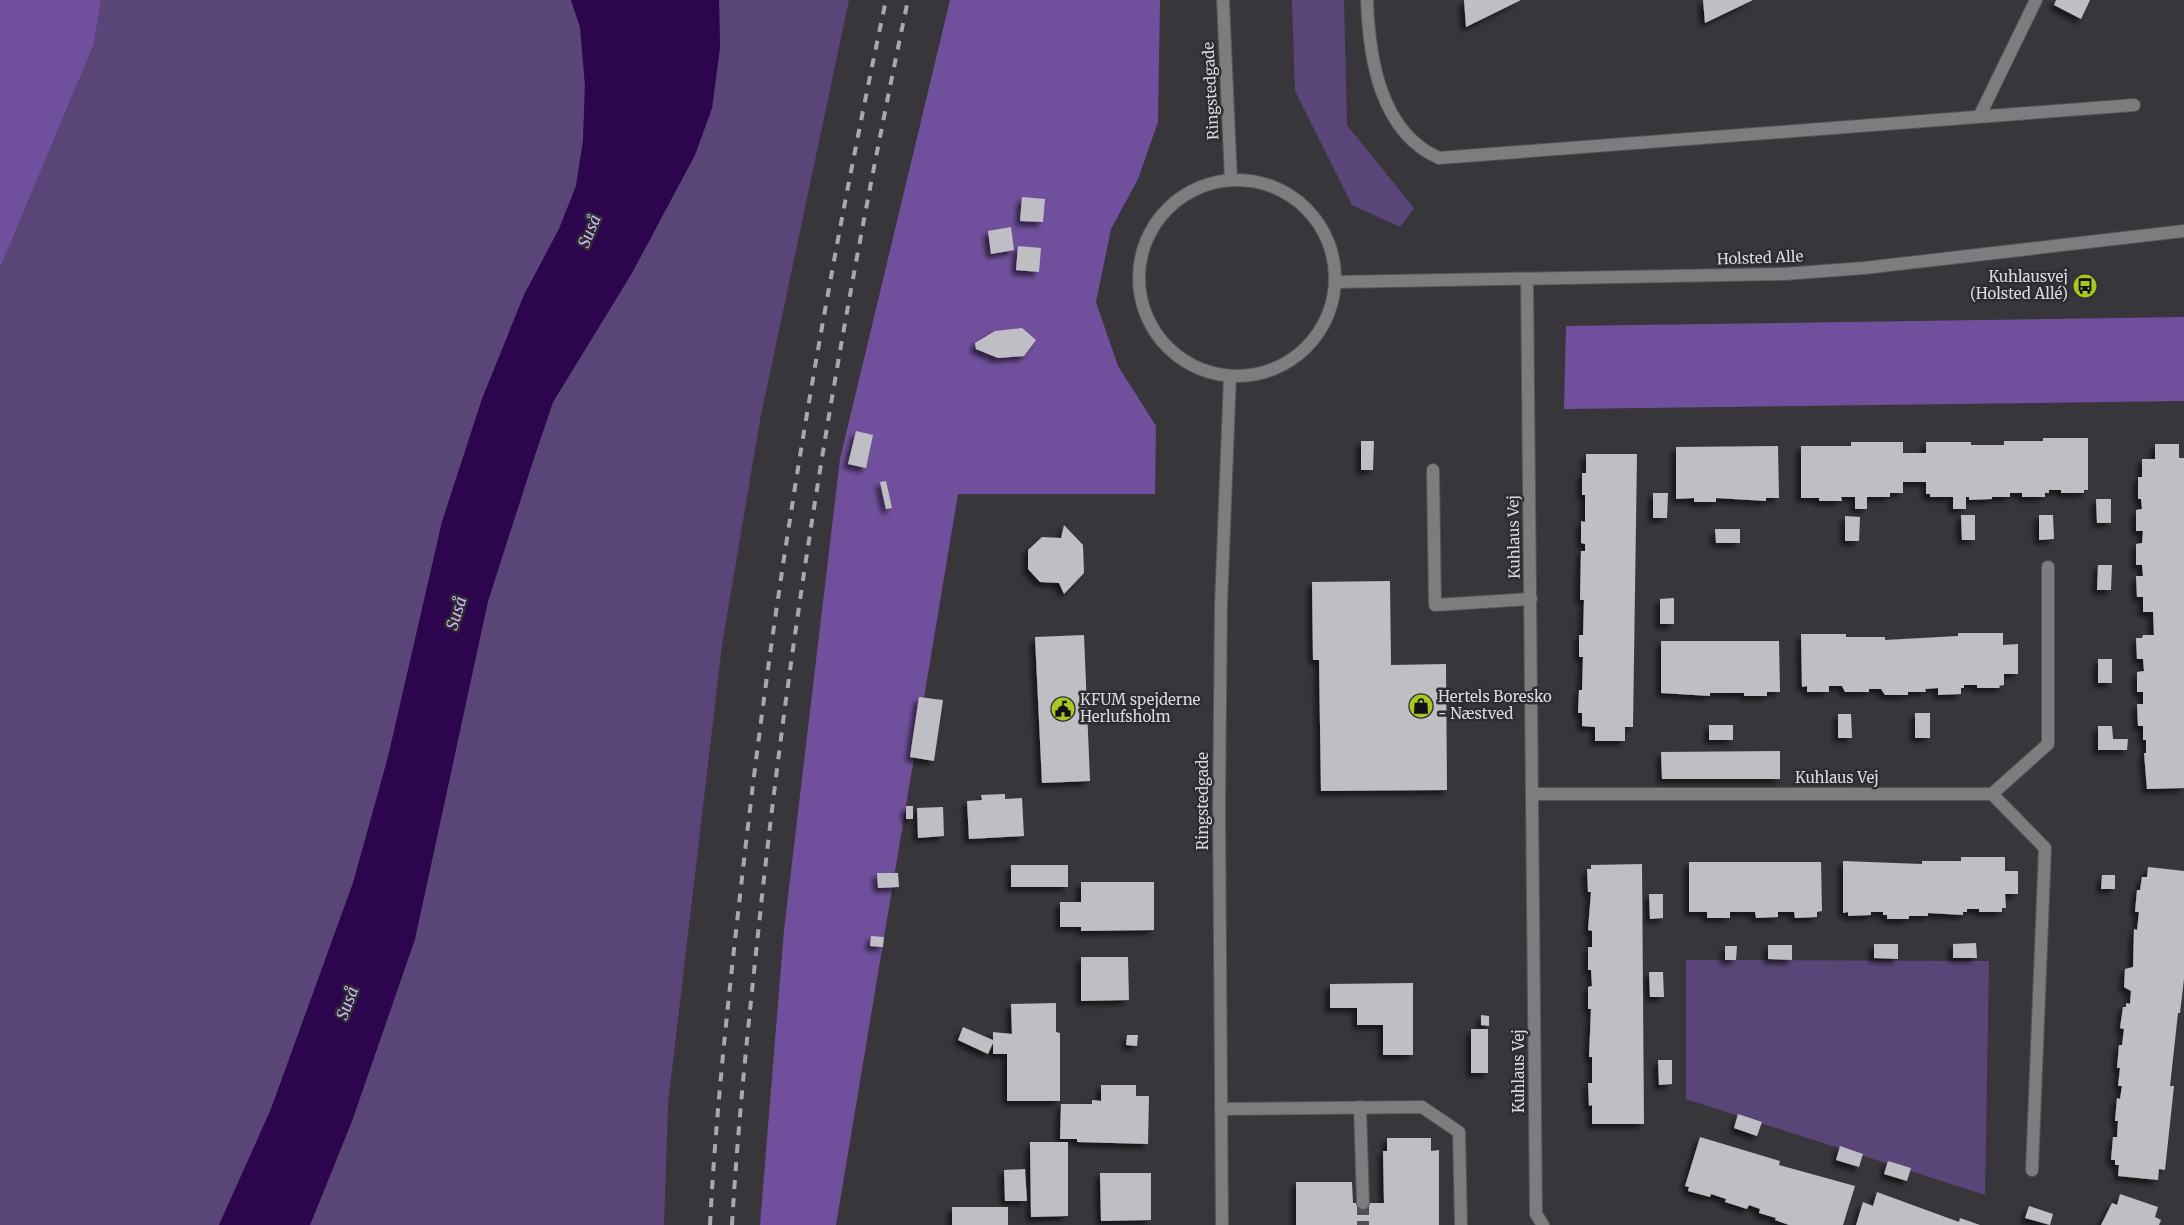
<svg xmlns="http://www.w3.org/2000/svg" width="2184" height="1225" font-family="Merriweather,serif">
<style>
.green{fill:#5a4578}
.forest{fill:#70509c}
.water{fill:#2c054e}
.building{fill:#c0bec5;filter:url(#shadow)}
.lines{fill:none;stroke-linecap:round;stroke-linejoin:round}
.minor-tunnel{stroke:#504f53;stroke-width:12;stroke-dasharray:12 6;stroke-linecap:butt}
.minor-casing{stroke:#555458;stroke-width:14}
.minor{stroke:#7d7c7f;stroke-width:12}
.rail{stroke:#a9a8ac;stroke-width:4;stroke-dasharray:9 9;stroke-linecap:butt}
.labels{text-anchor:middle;stroke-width:5;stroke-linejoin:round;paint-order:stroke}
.street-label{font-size:15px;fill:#dbdade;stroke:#2e2c31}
.poi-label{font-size:15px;fill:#dbdade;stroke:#2e2c31;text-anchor:start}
.water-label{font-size:16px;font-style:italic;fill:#cfb8f6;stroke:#2e2c31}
</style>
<defs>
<filter id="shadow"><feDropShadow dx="-4.5" dy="4.5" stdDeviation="2.5" flood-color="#0009"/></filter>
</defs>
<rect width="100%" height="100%" fill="#38363b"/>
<g class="green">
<path d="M 101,0 L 571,0 L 580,27 L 585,85 L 583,141 L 576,186 L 559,229 L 524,295 L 482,399 L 442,522 L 388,757 L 353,883 L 271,1109 L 219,1225 L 0,1225 L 0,268 L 94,44 Z"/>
<path d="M 719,0 L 849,0 L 760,420 L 722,645 L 668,1104 L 664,1225 L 310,1225 L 352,1121 L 415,939 L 488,601 L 533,461 L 553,402 L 632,273 L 695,155 L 712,108 L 720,47 Z"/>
<path d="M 1292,0 L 1344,0 L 1347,125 L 1414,208 L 1400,227 L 1352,205 L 1295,91 Z"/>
<path d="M 1686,960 L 1989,961 L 1985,1195 L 1686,1099 Z"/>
</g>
<g class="forest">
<path d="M 0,0 L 101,0 L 94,44 L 0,268 Z"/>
<path d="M 950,0 L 1160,0 L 1158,122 L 1138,179 L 1111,229 L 1096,302 L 1118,366 L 1156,426 L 1155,494 L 958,494 L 836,1225 L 760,1225 L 784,930 L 840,459 Z"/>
<path d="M 2184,317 L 2184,401 L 1564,409 L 1566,326 Z"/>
</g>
<path class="water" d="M 571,0 L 719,0 L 720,47 L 712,108 L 695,155 L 632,273 L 553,402 L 533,461 L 488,601 L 415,939 L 352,1121 L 310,1225 L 219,1225 L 271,1109 L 353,883 L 388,757 L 442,522 L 482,399 L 524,295 L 559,229 L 576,186 L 583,141 L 585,85 L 580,27 Z"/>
<g class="building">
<path d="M 1464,0 L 1521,0 L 1466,27 Z"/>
<path d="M 1703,0 L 1753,0 L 1705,23 Z"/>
<path d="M 2056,0 L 2090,0 L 2081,19 L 2054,5 Z"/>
<path d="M 1022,197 L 1045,199 L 1043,222 L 1020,221 Z"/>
<path d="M 1011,227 L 1014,250 L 991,254 L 988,231 Z"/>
<path d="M 1018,246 L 1041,248 L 1039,272 L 1016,270 Z"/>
<path d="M 1022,328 L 1036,340 L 1024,356 L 998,358 L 976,349 L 975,343 L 995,331 Z"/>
<path d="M 856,431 L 873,435 L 866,468 L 848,464 Z"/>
<path d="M 2043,438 L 2088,438 L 2088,490 L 2084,490 L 2084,493 L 2061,493 L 2061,490 L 2049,490 L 2049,493 L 2045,493 L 2045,497 L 2022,497 L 2022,493 L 2010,493 L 2010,497 L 1992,497 L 1992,499 L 1969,500 L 1969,497 L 1966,497 L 1966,509 L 1953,509 L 1953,497 L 1930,497 L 1930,494 L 1926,494 L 1926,482 L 1903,482 L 1903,493 L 1890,493 L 1890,497 L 1867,497 L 1867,509 L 1855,509 L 1855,497 L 1841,497 L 1842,501 L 1819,501 L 1819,498 L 1801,498 L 1801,446 L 1851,446 L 1851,442 L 1903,442 L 1903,453 L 1926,453 L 1926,442 L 1971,442 L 1971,445 L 2004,445 L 2004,441 L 2043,441 Z"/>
<path d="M 1361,441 L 1374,441 L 1373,470 L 1361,470 Z"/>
<path d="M 2155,444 L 2179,444 L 2179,458 L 2184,458 L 2184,788 L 2147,789 L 2144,753 L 2146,753 L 2146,740 L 2143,740 L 2143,726 L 2138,726 L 2137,704 L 2143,704 L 2143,692 L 2137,692 L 2137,672 L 2144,671 L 2143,659 L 2137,659 L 2136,638 L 2142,638 L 2143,635 L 2154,635 L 2153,612 L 2143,612 L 2143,597 L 2137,597 L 2136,576 L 2143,576 L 2142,565 L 2136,565 L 2136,544 L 2142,543 L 2143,531 L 2136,531 L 2136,510 L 2142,509 L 2141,499 L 2138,499 L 2138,477 L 2142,477 L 2142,459 L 2155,459 Z"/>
<path d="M 1778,446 L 1779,498 L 1766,498 L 1766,501 L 1716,498 L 1716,502 L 1694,502 L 1694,498 L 1676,499 L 1676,447 Z"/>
<path d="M 1586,454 L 1637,454 L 1633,727 L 1625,727 L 1625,741 L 1595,741 L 1595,727 L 1582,726 L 1582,713 L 1578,713 L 1579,690 L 1582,690 L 1583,657 L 1579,657 L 1579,635 L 1583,635 L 1584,600 L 1580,600 L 1581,551 L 1585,551 L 1585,544 L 1581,543 L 1581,521 L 1585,522 L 1585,495 L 1582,495 L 1582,473 L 1586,473 Z"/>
<path d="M 886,481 L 892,508 L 886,509 L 880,482 Z"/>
<path d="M 1653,493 L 1668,493 L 1667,518 L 1653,518 Z"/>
<path d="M 2096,499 L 2111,499 L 2111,523 L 2097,523 Z"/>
<path d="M 1961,515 L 1975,515 L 1975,540 L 1962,540 Z"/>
<path d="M 2039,515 L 2053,515 L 2054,539 L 2039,540 Z"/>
<path d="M 1845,516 L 1860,517 L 1859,541 L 1845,541 Z"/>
<path d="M 1064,525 L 1083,545 L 1084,573 L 1064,594 L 1059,583 L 1040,582 L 1028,569 L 1028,550 L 1042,537 L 1061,538 Z"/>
<path d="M 1715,529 L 1740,529 L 1740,543 L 1716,543 Z"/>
<path d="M 2098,565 L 2112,565 L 2111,590 L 2097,590 Z"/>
<path d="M 1390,581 L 1391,665 L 1446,664 L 1447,790 L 1321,791 L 1319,660 L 1313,660 L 1312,582 Z"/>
<path d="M 1674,598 L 1674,624 L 1660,624 L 1660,599 Z"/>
<path d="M 1958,633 L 2003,633 L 2003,645 L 2018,644 L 2018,674 L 2004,674 L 2004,685 L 1999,686 L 2000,688 L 1977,688 L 1977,685 L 1964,685 L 1964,688 L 1961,688 L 1961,694 L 1938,695 L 1938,688 L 1925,689 L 1926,692 L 1908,692 L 1908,695 L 1885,695 L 1881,689 L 1869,689 L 1869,692 L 1845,692 L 1842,686 L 1829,686 L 1829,692 L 1807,692 L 1807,686 L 1802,687 L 1801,634 L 1846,634 L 1846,637 L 1885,637 L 1885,640 L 1958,636 Z"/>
<path d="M 1084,635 L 1090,781 L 1042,783 L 1035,637 Z"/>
<path d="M 1661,641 L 1779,641 L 1780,692 L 1767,692 L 1767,696 L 1744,696 L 1744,693 L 1710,693 L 1710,696 L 1661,693 Z"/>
<rect x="2098" y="659" width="14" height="24"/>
<path d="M 919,697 L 943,700 L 934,761 L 910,757 Z"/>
<rect x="1915" y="713" width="15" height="25"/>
<path d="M 1838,714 L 1851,714 L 1852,738 L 1838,738 Z"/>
<rect x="1709" y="725" width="24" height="15"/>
<path d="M 2098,726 L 2112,726 L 2113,739 L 2128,739 L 2127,750 L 2098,750 Z"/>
<path d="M 1780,751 L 1780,779 L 1662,779 L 1661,752 Z"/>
<path d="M 1005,794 L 1005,799 L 1022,798 L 1024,836 L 969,839 L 967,801 L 982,800 L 981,795 Z"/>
<rect x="906" y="806" width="7" height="13"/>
<path d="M 943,807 L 944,836 L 918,838 L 917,808 Z"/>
<path d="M 1961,857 L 2005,857 L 2005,871 L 2018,871 L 2018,894 L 2005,894 L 2006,908 L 2002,908 L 2002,912 L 1979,912 L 1979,909 L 1967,909 L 1967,912 L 1963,912 L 1963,915 L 1928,913 L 1928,916 L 1909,916 L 1909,919 L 1887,919 L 1887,915 L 1883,915 L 1883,912 L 1871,912 L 1871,915 L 1848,916 L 1848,912 L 1843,913 L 1843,861 L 1922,864 L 1922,861 L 1961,861 Z"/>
<path d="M 1689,862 L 1821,862 L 1822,911 L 1817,912 L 1817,917 L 1795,918 L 1794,912 L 1778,912 L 1778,917 L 1756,918 L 1755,912 L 1730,912 L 1730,918 L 1707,918 L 1707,912 L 1689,912 Z"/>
<path d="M 1642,864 L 1644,1124 L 1592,1124 L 1592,1105 L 1589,1106 L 1588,1083 L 1592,1083 L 1592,1057 L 1589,1057 L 1591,1009 L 1588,1009 L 1588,987 L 1592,986 L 1591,970 L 1588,970 L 1588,947 L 1592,947 L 1592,931 L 1588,930 L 1591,892 L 1588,892 L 1587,869 L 1591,869 L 1591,865 Z"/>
<rect x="1011" y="865" width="57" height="22"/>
<path d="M 2148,867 L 2184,871 L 2184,979 L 2180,1013 L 2178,1013 L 2170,1086 L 2174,1086 L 2165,1170 L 2159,1169 L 2158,1180 L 2118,1176 L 2119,1165 L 2115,1165 L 2115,1160 L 2111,1160 L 2113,1137 L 2117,1137 L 2118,1121 L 2115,1121 L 2117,1098 L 2120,1099 L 2122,1086 L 2118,1086 L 2120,1068 L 2117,1068 L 2119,1045 L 2122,1045 L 2124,1029 L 2120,1028 L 2123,1007 L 2126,1007 L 2126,1003 L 2130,1004 L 2131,991 L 2124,987 L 2125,969 L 2133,967 L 2134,929 L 2137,930 L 2139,912 L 2135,912 L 2137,890 L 2140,890 L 2142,877 L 2147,877 Z"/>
<path d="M 877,873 L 898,873 L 899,887 L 878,888 Z"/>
<path d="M 2102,875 L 2115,875 L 2115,889 L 2101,889 Z"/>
<path d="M 1081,882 L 1154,882 L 1154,930 L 1081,931 L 1081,927 L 1060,927 L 1060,902 L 1081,902 Z"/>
<path d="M 1649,894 L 1663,894 L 1663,918 L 1650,919 Z"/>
<path d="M 871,936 L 884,937 L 883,947 L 870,946 Z"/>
<path d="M 1976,943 L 1977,958 L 1953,958 L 1953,944 Z"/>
<path d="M 1874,944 L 1898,944 L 1898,959 L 1874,958 Z"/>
<path d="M 1768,945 L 1792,945 L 1792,960 L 1768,959 Z"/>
<path d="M 1725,946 L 1737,946 L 1736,960 L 1725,960 Z"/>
<path d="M 1081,957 L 1128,957 L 1129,1000 L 1081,1001 Z"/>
<path d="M 1649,972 L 1663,972 L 1664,997 L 1650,997 Z"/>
<path d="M 1413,983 L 1413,1055 L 1383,1055 L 1383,1025 L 1357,1025 L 1357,1008 L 1330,1008 L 1330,984 Z"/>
<path d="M 1056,1003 L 1056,1032 L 1060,1033 L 1060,1101 L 1007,1101 L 1007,1054 L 993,1054 L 993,1043 L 988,1054 L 958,1040 L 963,1027 L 993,1040 L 993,1032 L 1012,1034 L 1011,1004 Z"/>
<path d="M 1481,1015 L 1489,1016 L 1489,1026 L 1481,1025 Z"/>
<rect x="1471" y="1029" width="17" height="44"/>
<path d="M 1127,1035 L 1138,1035 L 1137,1046 L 1126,1045 Z"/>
<path d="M 1658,1060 L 1672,1060 L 1672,1084 L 1659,1085 Z"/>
<path d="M 1101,1085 L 1136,1085 L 1136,1096 L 1149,1096 L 1148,1144 L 1077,1142 L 1077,1139 L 1060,1139 L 1061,1104 L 1092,1104 L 1092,1100 L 1101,1101 Z"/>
<path d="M 1738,1114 L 1762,1122 L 1757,1136 L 1734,1128 Z"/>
<path d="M 1700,1137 L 1780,1161 L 1779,1165 L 1855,1186 L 1843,1225 L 1789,1225 L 1775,1220 L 1776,1218 L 1759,1213 L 1760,1209 L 1749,1205 L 1747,1209 L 1725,1202 L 1726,1199 L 1711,1194 L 1710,1197 L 1688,1191 L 1689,1187 L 1685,1186 Z"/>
<path d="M 1387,1138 L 1431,1138 L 1431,1151 L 1439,1150 L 1439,1225 L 1296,1225 L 1296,1182 L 1352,1182 L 1353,1203 L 1384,1203 L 1383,1151 L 1387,1151 Z"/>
<path d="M 1030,1142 L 1068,1142 L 1068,1216 L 1031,1217 Z"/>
<path d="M 1840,1146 L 1863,1154 L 1859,1167 L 1836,1160 Z"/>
<path d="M 1888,1161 L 1911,1168 L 1907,1181 L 1884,1174 Z"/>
<path d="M 1025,1169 L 1027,1201 L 1005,1201 L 1004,1170 Z"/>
<path d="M 1100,1173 L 1151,1173 L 1151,1220 L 1101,1221 Z"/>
<path d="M 1877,1192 L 1959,1222 L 1960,1218 L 1980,1225 L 1856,1225 L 1863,1202 L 1873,1206 Z"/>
<path d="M 2120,1194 L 2158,1207 L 2155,1217 L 2161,1220 L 2159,1225 L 2101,1225 L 2112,1203 L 2117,1205 Z"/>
<path d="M 2029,1206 L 2053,1214 L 2050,1225 L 2025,1218 Z"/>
<rect x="952" y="1207" width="56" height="18"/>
</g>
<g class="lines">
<path class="minor-tunnel" d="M 1363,1203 L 1363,1225"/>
<defs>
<g id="minor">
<path d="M 1223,0 L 1231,180"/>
<path d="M 1367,0 C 1369,58 1380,132 1439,158 L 2134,105"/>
<path d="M 1980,115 L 2036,0"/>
<circle cx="1237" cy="278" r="98"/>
<path d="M 1527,280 L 1536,1214 L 1543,1225"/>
<path d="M 1335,282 L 1784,274 L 1864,268 L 2184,231"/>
<path d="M 1433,470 L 1435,605 L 1531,599"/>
<path d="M 1533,794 L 1992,794 L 2045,848 L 2032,1170"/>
<path d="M 1992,794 L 2048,744 L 2048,567"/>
<path d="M 1360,1107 L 1363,1203"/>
<path d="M 1221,1109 L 1422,1107 L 1459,1132 L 1461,1225"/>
<path d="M 1222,1225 L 1219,808 L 1221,605 L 1230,376"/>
</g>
</defs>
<use href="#minor" class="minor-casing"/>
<use href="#minor" class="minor"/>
<g class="rail">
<path d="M 710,1225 C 716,1109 729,993 742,878 C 775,582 824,291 886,0"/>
<path d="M 732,1225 C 738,1122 749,1018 760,915 C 793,607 844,303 908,0"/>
</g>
</g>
<defs>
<symbol id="bus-disc" viewBox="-11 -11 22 22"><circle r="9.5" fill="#a6c821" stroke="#2e2c31"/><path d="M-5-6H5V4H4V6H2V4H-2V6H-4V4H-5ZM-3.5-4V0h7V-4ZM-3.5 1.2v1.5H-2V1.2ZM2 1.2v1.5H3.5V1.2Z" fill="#111"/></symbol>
<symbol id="shop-disc" viewBox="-11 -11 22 22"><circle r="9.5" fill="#a6c821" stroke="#2e2c31"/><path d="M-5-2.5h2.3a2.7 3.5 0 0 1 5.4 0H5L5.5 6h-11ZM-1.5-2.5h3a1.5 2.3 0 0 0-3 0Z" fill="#111"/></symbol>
<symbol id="civic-disc" viewBox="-11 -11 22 22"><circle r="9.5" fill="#a6c821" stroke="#2e2c31"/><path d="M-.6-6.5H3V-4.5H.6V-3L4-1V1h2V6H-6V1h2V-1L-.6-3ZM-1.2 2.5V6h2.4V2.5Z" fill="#111"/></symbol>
</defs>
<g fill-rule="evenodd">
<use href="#bus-disc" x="2071" y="272" width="28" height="28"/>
<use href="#shop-disc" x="1407" y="692" width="28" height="28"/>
<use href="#civic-disc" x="1049" y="695" width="28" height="28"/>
</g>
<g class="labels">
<g class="street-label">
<text transform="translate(1211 91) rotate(-93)" y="5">Ringstedgade</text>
<text transform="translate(1760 258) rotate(-2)" y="5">Holsted Alle</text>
<text transform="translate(1514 537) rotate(-91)" y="5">Kuhlaus Vej</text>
<text x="1837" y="783">Kuhlaus Vej</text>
<text transform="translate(1203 801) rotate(-90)" y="5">Ringstedgade</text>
<text transform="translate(1519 1071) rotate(-90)" y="5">Kuhlaus Vej</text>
</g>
<g class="poi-label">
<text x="2068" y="282" text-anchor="end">Kuhlausvej<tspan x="2068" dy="17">(Holsted Allé)</tspan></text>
<text x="1438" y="702">Hertels Boresko<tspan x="1438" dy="17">- Næstved</tspan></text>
<text x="1080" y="705">KFUM spejderne<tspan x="1080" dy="17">Herlufsholm</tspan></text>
</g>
<g class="water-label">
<text transform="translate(589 231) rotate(-67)" y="6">Suså</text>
<text transform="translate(456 613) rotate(-73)" y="6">Suså</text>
<text transform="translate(347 1003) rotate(-69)" y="6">Suså</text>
</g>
</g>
</svg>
